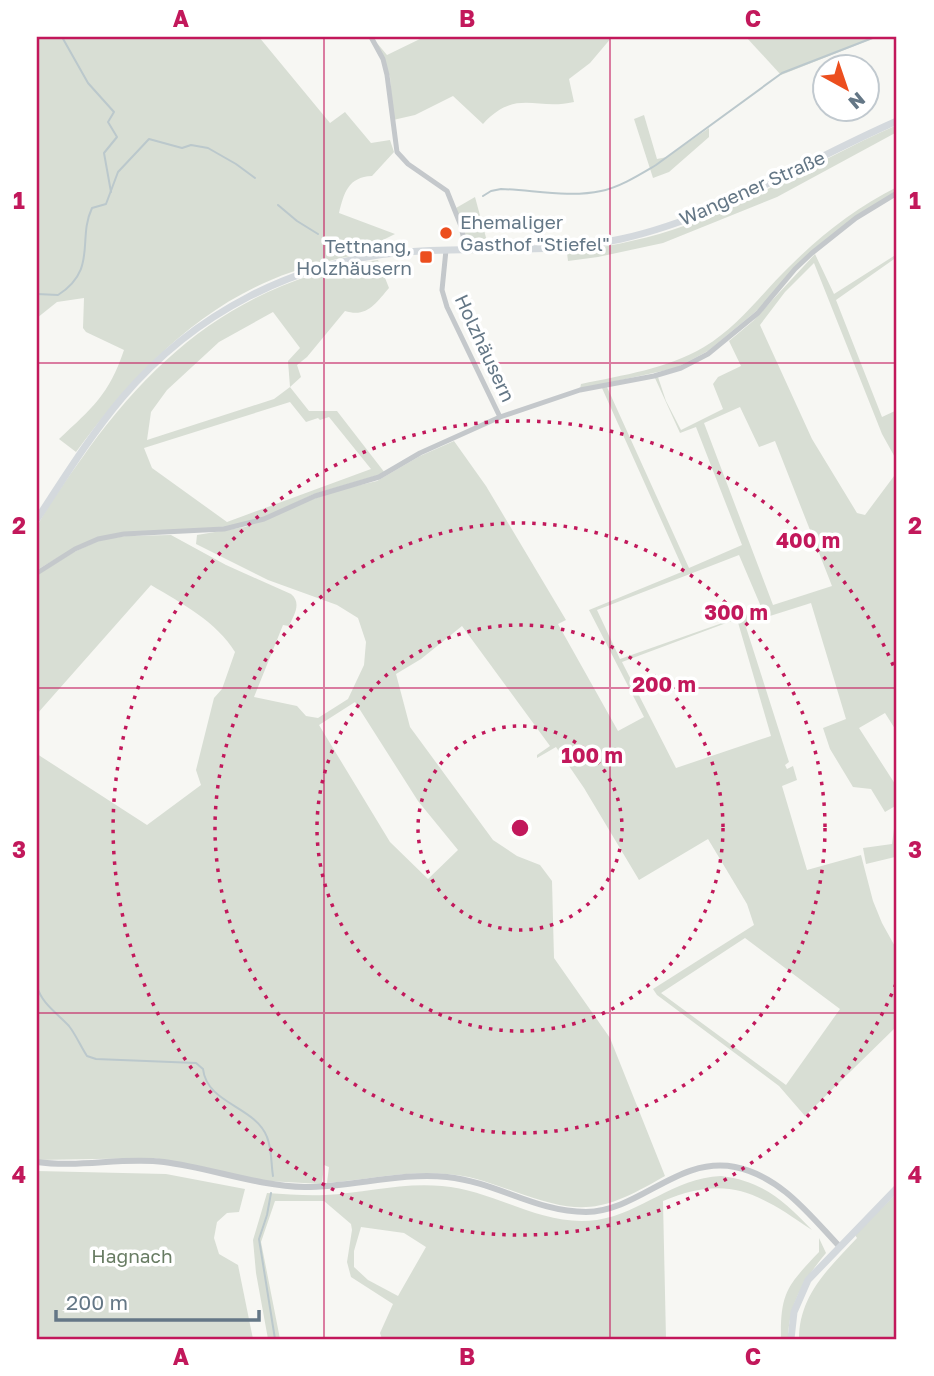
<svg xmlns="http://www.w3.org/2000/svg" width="934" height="1376" font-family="'Golos Text',sans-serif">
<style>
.green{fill:#d8ded4;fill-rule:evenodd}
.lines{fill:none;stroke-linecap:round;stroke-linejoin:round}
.stream{stroke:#bbc8cc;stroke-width:2}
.minor{stroke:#c4c8cb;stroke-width:5}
.tertiary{stroke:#c4c8cb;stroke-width:6}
.secondary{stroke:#d4d9dd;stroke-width:7}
.grid{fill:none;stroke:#c2185b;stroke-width:2;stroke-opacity:0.55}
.ring{fill:none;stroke:#c2185b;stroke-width:3.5;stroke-dasharray:3.5 7}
.poi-dot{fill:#ec4e1e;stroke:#fff;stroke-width:2.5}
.labels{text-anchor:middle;stroke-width:7;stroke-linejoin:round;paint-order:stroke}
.street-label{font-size:19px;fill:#647786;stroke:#fff}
.poi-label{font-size:19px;fill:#647786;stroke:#fff;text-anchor:start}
.park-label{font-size:19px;fill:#687c63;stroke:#fff}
.centre{fill:#c2185b;stroke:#fff;stroke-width:3.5}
.ring-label{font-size:21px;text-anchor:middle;font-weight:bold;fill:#c2185b;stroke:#fff;stroke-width:7;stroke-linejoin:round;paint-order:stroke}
.neatline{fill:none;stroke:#c2185b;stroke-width:2.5}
.grid-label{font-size:23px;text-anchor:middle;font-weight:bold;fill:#c2185b}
</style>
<rect width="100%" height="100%" fill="#f7f7f3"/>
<g class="green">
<path d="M 37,37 L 259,37 L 330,123 L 345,112 L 371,143 L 390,140 L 394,152 L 372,176 C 348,177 344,193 339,213 L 395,234 L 379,242 L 380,250 C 343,257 306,265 271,280 C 188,315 128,382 76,452 L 59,439 C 92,408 109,395 124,350 L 86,332 L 83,328 L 84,298 L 57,302 L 37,318 Z"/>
<path d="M 424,37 L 612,37 L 590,63 L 569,79 L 574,102 C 536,111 516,88 483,124 L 453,96 L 415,115 L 393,120 L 390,77 L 377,43 L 387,55 Z"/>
<path d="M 746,37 L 877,37 L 781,75 Z"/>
<path d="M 644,115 L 657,159 L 667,157 L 709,128 L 709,137 L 669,172 L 653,178 L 634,119 Z"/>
<path d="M 897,125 L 897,132 L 777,197 L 663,243 L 598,257 L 568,261 L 567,253 C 603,247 638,241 672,230 C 751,204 821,158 897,125 Z"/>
<path d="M 897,187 L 897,192 L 820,244 L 766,303 L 708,351 L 676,368 L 580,389 L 581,384 C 623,375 667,369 704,347 C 739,326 761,294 790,266 C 821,235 857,207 897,187 Z"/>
<path d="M 475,197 L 488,245 L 464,245 L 456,208 Z"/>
<path d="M 815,254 L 834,294 L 897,254 L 897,257 L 836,300 L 882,417 L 897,410 L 897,461 L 882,434 L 814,263 L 785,292 L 760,325 L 812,439 L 857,513 L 865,515 L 897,472 L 897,732 L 885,713 L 859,728 L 897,787 L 897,805 L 885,812 L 871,789 L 853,787 L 830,749 L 823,728 L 846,719 L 811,603 L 745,624 L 789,762 L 785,765 L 787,769 L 793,766 L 797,780 L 782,786 L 807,870 L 861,855 L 873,901 L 882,923 L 897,950 L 897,1026 L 805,1116 L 779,1086 L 657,995 L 653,989 L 754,925 L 747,904 L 708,839 L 639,880 L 584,788 L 556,747 L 537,758 L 537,755 L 550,746 L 462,626 L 421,659 L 396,674 L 410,727 L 493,840 L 517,856 L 540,865 L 552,881 L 554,958 L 610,1038 L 665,1176 C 601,1213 582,1216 513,1191 C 495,1185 475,1177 456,1175 C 413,1169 370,1179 327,1183 L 329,1167 L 324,1165 L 322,1184 L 267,1181 L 154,1158 L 37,1160 L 37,754 L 147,825 L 201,785 L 196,770 L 214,698 L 222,689 L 235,652 C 217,622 181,603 151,585 L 37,714 L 37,575 L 74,552 L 100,540 L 126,536 L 171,535 L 226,565 L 291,594 C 302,603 294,615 289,626 L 283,625 L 254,697 L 297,706 L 306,716 L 318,718 L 348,699 L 364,665 L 366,642 L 358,618 L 337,605 L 268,580 L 196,544 L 197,535 L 245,527 L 307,501 L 343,489 L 377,481 L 420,456 L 454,441 L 486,486 L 566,620 L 558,624 L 618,731 L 644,717 L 589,610 L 684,571 L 602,388 L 607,387 L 689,568 L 742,545 L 696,427 L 680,433 L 655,378 L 658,377 L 666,401 L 681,430 L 723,409 L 713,384 L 718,377 L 741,366 L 729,341 L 753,321 ZM 740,407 L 759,447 L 775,441 L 832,586 L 773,605 L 704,423 ZM 739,555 L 762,609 L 620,659 L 597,610 ZM 737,619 L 771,736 L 676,768 L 622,662 ZM 355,702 L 418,801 L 458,850 L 428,879 L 390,842 L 319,725 ZM 745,938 L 840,1009 L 786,1085 L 661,993 Z"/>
<path d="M 378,260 L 389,288 C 376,303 367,318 345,311 L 307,357 L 297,365 L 301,377 L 290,387 L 309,411 L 337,411 L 385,473 L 314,494 L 265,517 L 223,528 L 124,533 L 79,545 L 37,570 C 37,557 35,541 37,528 C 39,517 80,461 89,448 C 164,345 250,279 378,260 ZM 273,312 L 300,348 L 288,361 L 290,387 L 274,399 L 147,440 L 151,412 L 167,390 L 219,342 ZM 290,402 L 306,422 L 318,418 L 320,420 L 329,417 L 371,469 L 227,522 L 152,468 L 144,448 Z"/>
<path d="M 897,828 L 897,865 L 895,857 L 866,864 L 863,848 L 892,844 L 894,829 Z"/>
<path d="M 37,1171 L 166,1174 L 245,1189 L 239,1212 L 227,1213 L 217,1222 L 214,1238 L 219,1254 L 238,1265 L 253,1339 L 37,1339 Z"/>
<path d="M 721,1176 C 763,1181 784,1201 812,1230 C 758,1193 728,1174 663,1201 L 666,1339 L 382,1339 L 380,1333 L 393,1304 L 351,1277 L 347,1262 L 352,1230 L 351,1224 L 324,1201 L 275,1201 L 261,1242 L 280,1339 L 268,1339 L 256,1273 L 253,1240 L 267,1193 C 286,1194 306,1196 325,1195 C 364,1193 403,1182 442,1186 C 495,1190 542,1228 597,1220 C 642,1213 673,1178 721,1176 ZM 361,1227 L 404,1233 L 426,1247 L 398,1296 L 368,1280 L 354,1267 L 354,1251 Z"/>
<path d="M 897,1193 L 897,1339 L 799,1339 C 799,1295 829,1268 857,1238 L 855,1235 Z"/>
<path d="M 819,1238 L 826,1253 C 804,1280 789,1303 788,1339 L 781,1339 C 780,1292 788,1285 819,1252 Z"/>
</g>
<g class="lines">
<g class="stream">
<path d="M 62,37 L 88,83 L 114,112 L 108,122 L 117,137 L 104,153 L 111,192"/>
<path d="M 483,196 L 491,191 L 501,189 C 533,190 569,198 601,191 C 620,187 639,175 656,165 L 782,73 L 875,37"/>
<path d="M 278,205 L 297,221 L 318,234"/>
<path d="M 37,294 L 58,295 C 98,269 77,240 92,208 L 106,204 L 118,172 L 149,139 L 182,148 L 191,145 L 208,148 L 236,164 L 255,178"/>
<path d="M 37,986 C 41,1003 58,1014 69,1026 C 76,1035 81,1047 87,1056 L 96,1059 L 196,1063 L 203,1069 C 207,1104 255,1106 267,1137 C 272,1149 271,1164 273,1176"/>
<path d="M 271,1193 L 267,1215 L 259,1239 L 275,1339"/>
</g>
<g class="minor">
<path d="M 371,37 L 383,59 L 387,75 L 397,152 L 408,164 L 447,191 L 461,226 L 466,250"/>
<path d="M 446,250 L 442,290 L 447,307 L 500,417 L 580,390 L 654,376 L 681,368 L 708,354 L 758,313 L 795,269 L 812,253 L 856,218 L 897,193"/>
<path d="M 37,573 L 75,549 L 98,539 L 124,534 L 224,529 L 264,519 L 315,496 L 379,477 L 420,453 L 500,417"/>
</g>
<path class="tertiary" d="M 37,1162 C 79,1168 122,1157 164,1162 C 211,1168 257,1186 305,1187 C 353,1187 400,1172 447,1177 C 496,1182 536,1212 586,1212 C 640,1211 678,1156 735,1167 C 780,1176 809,1214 839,1246"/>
<g class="secondary">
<path d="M 37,519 C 64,478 90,436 122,398 C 194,313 294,261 406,252 C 478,246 549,255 621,239 C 720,217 805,161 897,121"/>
<path d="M 791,1339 L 794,1312 L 808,1280 L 897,1188"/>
</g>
</g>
<path class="grid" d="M 324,37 L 324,1339M 610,37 L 610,1339M 37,363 L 897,363M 37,688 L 897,688M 37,1013 L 897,1013"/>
<g class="ring">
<circle cx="520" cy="828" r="102"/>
<circle cx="520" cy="828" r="203"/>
<circle cx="520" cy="828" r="305"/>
<path d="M896 984A407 407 0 1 1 896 672"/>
</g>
<g class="poi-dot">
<circle cx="446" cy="233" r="7"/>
<rect x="419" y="250" width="14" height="14" rx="3.5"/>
</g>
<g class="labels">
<g class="street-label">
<text transform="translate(752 188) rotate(-24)" y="7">Wangener Straße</text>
<text transform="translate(485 348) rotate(65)" y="7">Holzhäusern</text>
</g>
<g class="poi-label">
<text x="460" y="229">Ehemaliger<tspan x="460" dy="22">Gasthof "Stiefel"</tspan></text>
<text x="412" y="253" text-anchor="end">Tettnang,<tspan x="412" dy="22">Holzhäusern</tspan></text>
</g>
<g class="park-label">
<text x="132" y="1263">Hagnach</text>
</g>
</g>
<circle cx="520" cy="828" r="10" class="centre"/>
<g class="ring-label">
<text x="808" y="548">400 m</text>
<text x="736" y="620">300 m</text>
<text x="664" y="692">200 m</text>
<text x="592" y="763">100 m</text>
</g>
<rect width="934" height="1376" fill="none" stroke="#ffffff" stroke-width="77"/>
<g transform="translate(846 88) rotate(140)"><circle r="33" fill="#ffffff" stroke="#c1c9cf" stroke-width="2"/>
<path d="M0-5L12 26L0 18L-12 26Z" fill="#ec4e1e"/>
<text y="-10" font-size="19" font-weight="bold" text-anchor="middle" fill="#647786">N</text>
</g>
<path d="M56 1310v10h203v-10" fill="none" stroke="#647786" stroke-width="3.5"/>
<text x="66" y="1310" font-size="21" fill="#647786" stroke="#ffffff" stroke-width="5" paint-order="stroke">200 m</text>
<rect x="38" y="38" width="857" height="1300" class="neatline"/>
<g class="grid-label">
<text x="181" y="27">A</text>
<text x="467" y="27">B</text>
<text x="753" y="27">C</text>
<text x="19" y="209">1</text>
<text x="915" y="209">1</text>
<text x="19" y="534">2</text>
<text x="915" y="534">2</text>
<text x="19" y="858">3</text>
<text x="915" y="858">3</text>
<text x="19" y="1183">4</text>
<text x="915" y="1183">4</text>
<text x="181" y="1365">A</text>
<text x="467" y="1365">B</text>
<text x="753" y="1365">C</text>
</g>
</svg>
